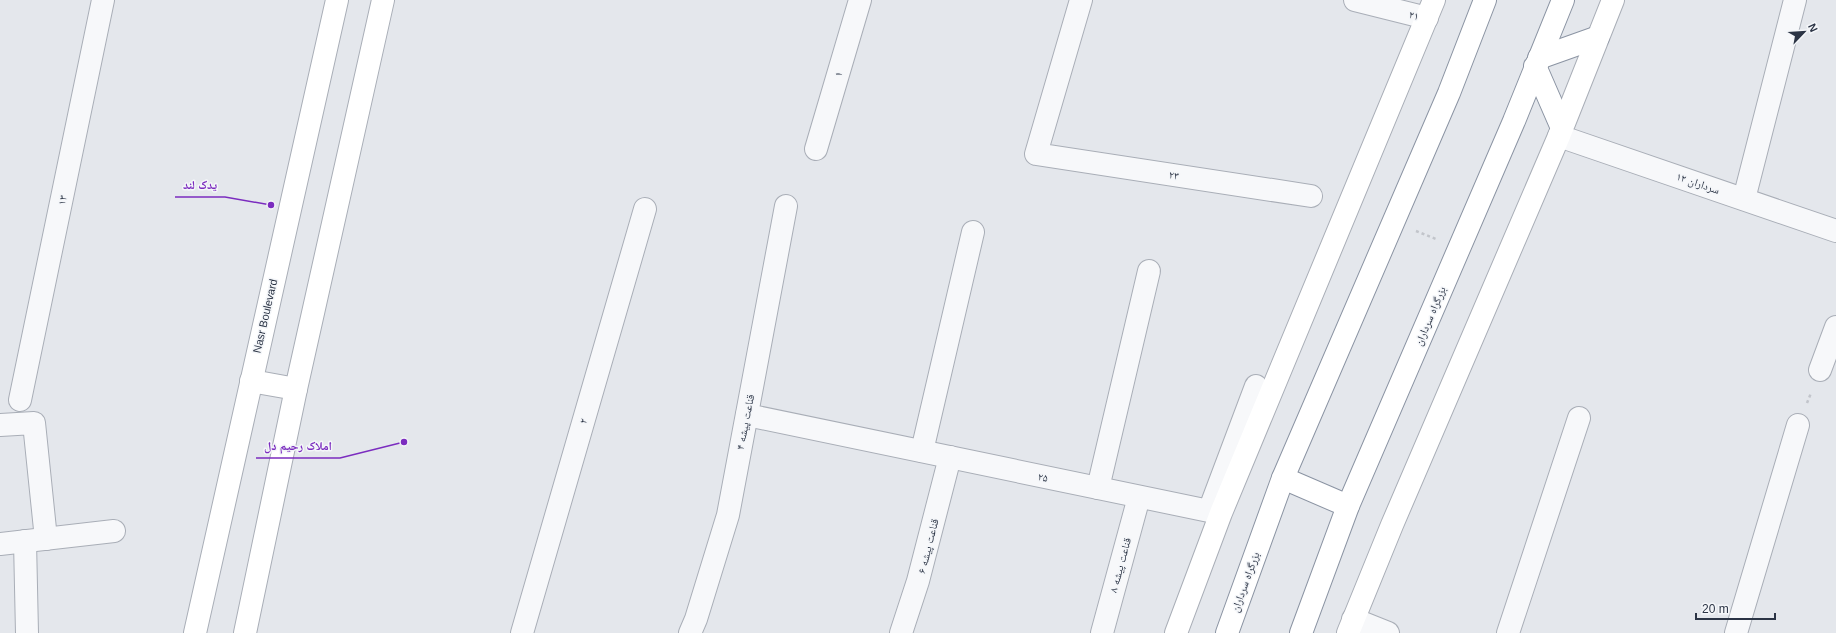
<svg xmlns="http://www.w3.org/2000/svg" width="1836" height="633" font-family="Helvetica,'Noto Naskh Arabic',sans-serif">
<style>
.lines{fill:none;stroke-linecap:round;stroke-linejoin:round}
.minor-casing{stroke:#a9aeb7;stroke-width:24}
.secondary-casing{stroke:#a9aeb7;stroke-width:24}
.trunk-casing{stroke:#8b94a3;stroke-width:24}
.path{stroke:#c2c5cb;stroke-width:2.5;stroke-dasharray:3 3;stroke-linecap:butt}
.minor{stroke:#f7f8fa;stroke-width:22}
.secondary{stroke:#fff;stroke-width:22}
.trunk{stroke:#fff;stroke-width:22}
.labels{text-anchor:middle;stroke-width:3;stroke-linejoin:round;paint-order:stroke}
.street-label{font-size:11px;fill:#2b3445;stroke:#f4f6f9}
.leader{fill:none;stroke:#7b2cbf;stroke-width:1.5}
.callout-dot{fill:#7b2cbf;stroke:#f4f6f9;stroke-width:1.5}
.callout-label{font-size:12px;text-anchor:middle;font-weight:bold;fill:#7b2cbf;stroke:#f4f6f9;stroke-width:3;stroke-linejoin:round;paint-order:stroke}
</style>
<rect width="100%" height="100%" fill="#e4e7ec"/>
<g class="lines">
<defs>
<g id="minor">
<path d="M 1081,0 L 1036,154 L 1311,196"/>
<path d="M 1355,0 L 1427,18"/>
<path d="M 1559,136 L 1836,231"/>
<path d="M 816,149 L 860,0"/>
<path d="M 1744,199 L 1795,0"/>
<path d="M 1820,370 L 1836,327"/>
<path d="M 20,400 L 103,0"/>
<path d="M 747,415 L 1209,511 L 1256,386"/>
<path d="M 0,425 L 34,423 L 46,539"/>
<path d="M 922,451 L 973,232"/>
<path d="M 1098,488 L 1149,271"/>
<path d="M 25,541 L 27,633"/>
<path d="M 0,544 L 114,531"/>
<path d="M 1353,619 L 1388,633"/>
<path d="M 522,633 L 645,209"/>
<path d="M 690,633 L 696,619 L 728,515 L 786,206"/>
<path d="M 901,633 L 918,581 L 950,457"/>
<path d="M 1102,633 L 1139,497"/>
<path d="M 1508,633 L 1579,418"/>
<path d="M 1736,633 L 1798,425"/>
</g>
<g id="secondary">
<path d="M 251,381 L 296,389"/>
<path d="M 195,633 L 337,0"/>
<path d="M 245,633 L 296,389 L 383,0"/>
<path d="M 1176,633 L 1221,513 L 1434,0"/>
<path d="M 1348,633 L 1392,525 L 1559,136 L 1613,0"/>
</g>
<g id="trunk">
<path d="M 1539,58 L 1598,37"/>
<path d="M 1535,66 L 1562,128"/>
<path d="M 1283,478 L 1348,506"/>
<path d="M 1227,633 L 1283,478 L 1449,93 L 1485,0"/>
<path d="M 1301,633 L 1348,506 L 1514,121 L 1563,0"/>
</g>
</defs>
<use href="#minor" class="minor-casing"/>
<use href="#secondary" class="secondary-casing"/>
<use href="#trunk" class="trunk-casing"/>
<g class="path">
<path d="M 1416,231 L 1436,239"/>
<path d="M 1807,403 L 1811,393"/>
</g>
<use href="#minor" class="minor"/>
<use href="#secondary" class="secondary"/>
<use href="#trunk" class="trunk"/>
</g>
<g class="labels">
<g class="street-label">
<text transform="translate(1414 15) rotate(14)" y="4">۲۱</text>
<text transform="translate(838 74) rotate(-74)" y="4">۱</text>
<text transform="translate(1174 175) rotate(8)" y="4">۲۳</text>
<text transform="translate(1698 183) rotate(19)" y="4">۱۲ سرداران</text>
<text transform="translate(62 200) rotate(-78)" y="4">۱۳</text>
<text transform="translate(265 316) rotate(-77)" y="4">Nasr Boulevard</text>
<text transform="translate(1430 316) rotate(-67)" y="4">بزرگراه سرداران</text>
<text transform="translate(583 421) rotate(-74)" y="4">۲</text>
<text transform="translate(745 422) rotate(-79)" y="4">قناعت پیشه ۴</text>
<text transform="translate(1043 477) rotate(12)" y="4">۲۵</text>
<text transform="translate(928 546) rotate(-76)" y="4">قناعت پیشه ۶</text>
<text transform="translate(1120 565) rotate(-75)" y="4">قناعت پیشه ۸</text>
<text transform="translate(1245 582) rotate(-70)" y="4">بزرگراه سرداران</text>
</g>
</g>
<path class="leader" d="M271 205L225 197H175M404 442L340 458H256"/>
<g class="callout-dot">
<circle cx="271" cy="205" r="4"/>
<circle cx="404" cy="442" r="4"/>
</g>
<g class="callout-label">
<text x="200" y="189">یدک لند</text>
<text x="298" y="450">املاک رحیم دل</text>
</g>
<g transform="translate(1804 32) rotate(65)" stroke="#f4f6f9" stroke-width="3" paint-order="stroke">
<path d="M0-3L7 15L0 10L-7 15Z" fill="#2b3445"/>
<text y="-6" font-size="11" font-weight="bold" text-anchor="middle" fill="#2b3445">N</text>
</g>
<path d="M1696 613v6h79v-6" fill="none" stroke="#2b3445" stroke-width="2"/>
<text x="1702" y="613" font-size="12" fill="#2b3445" stroke="#f4f6f9" stroke-width="3" paint-order="stroke">20 m</text>
</svg>
